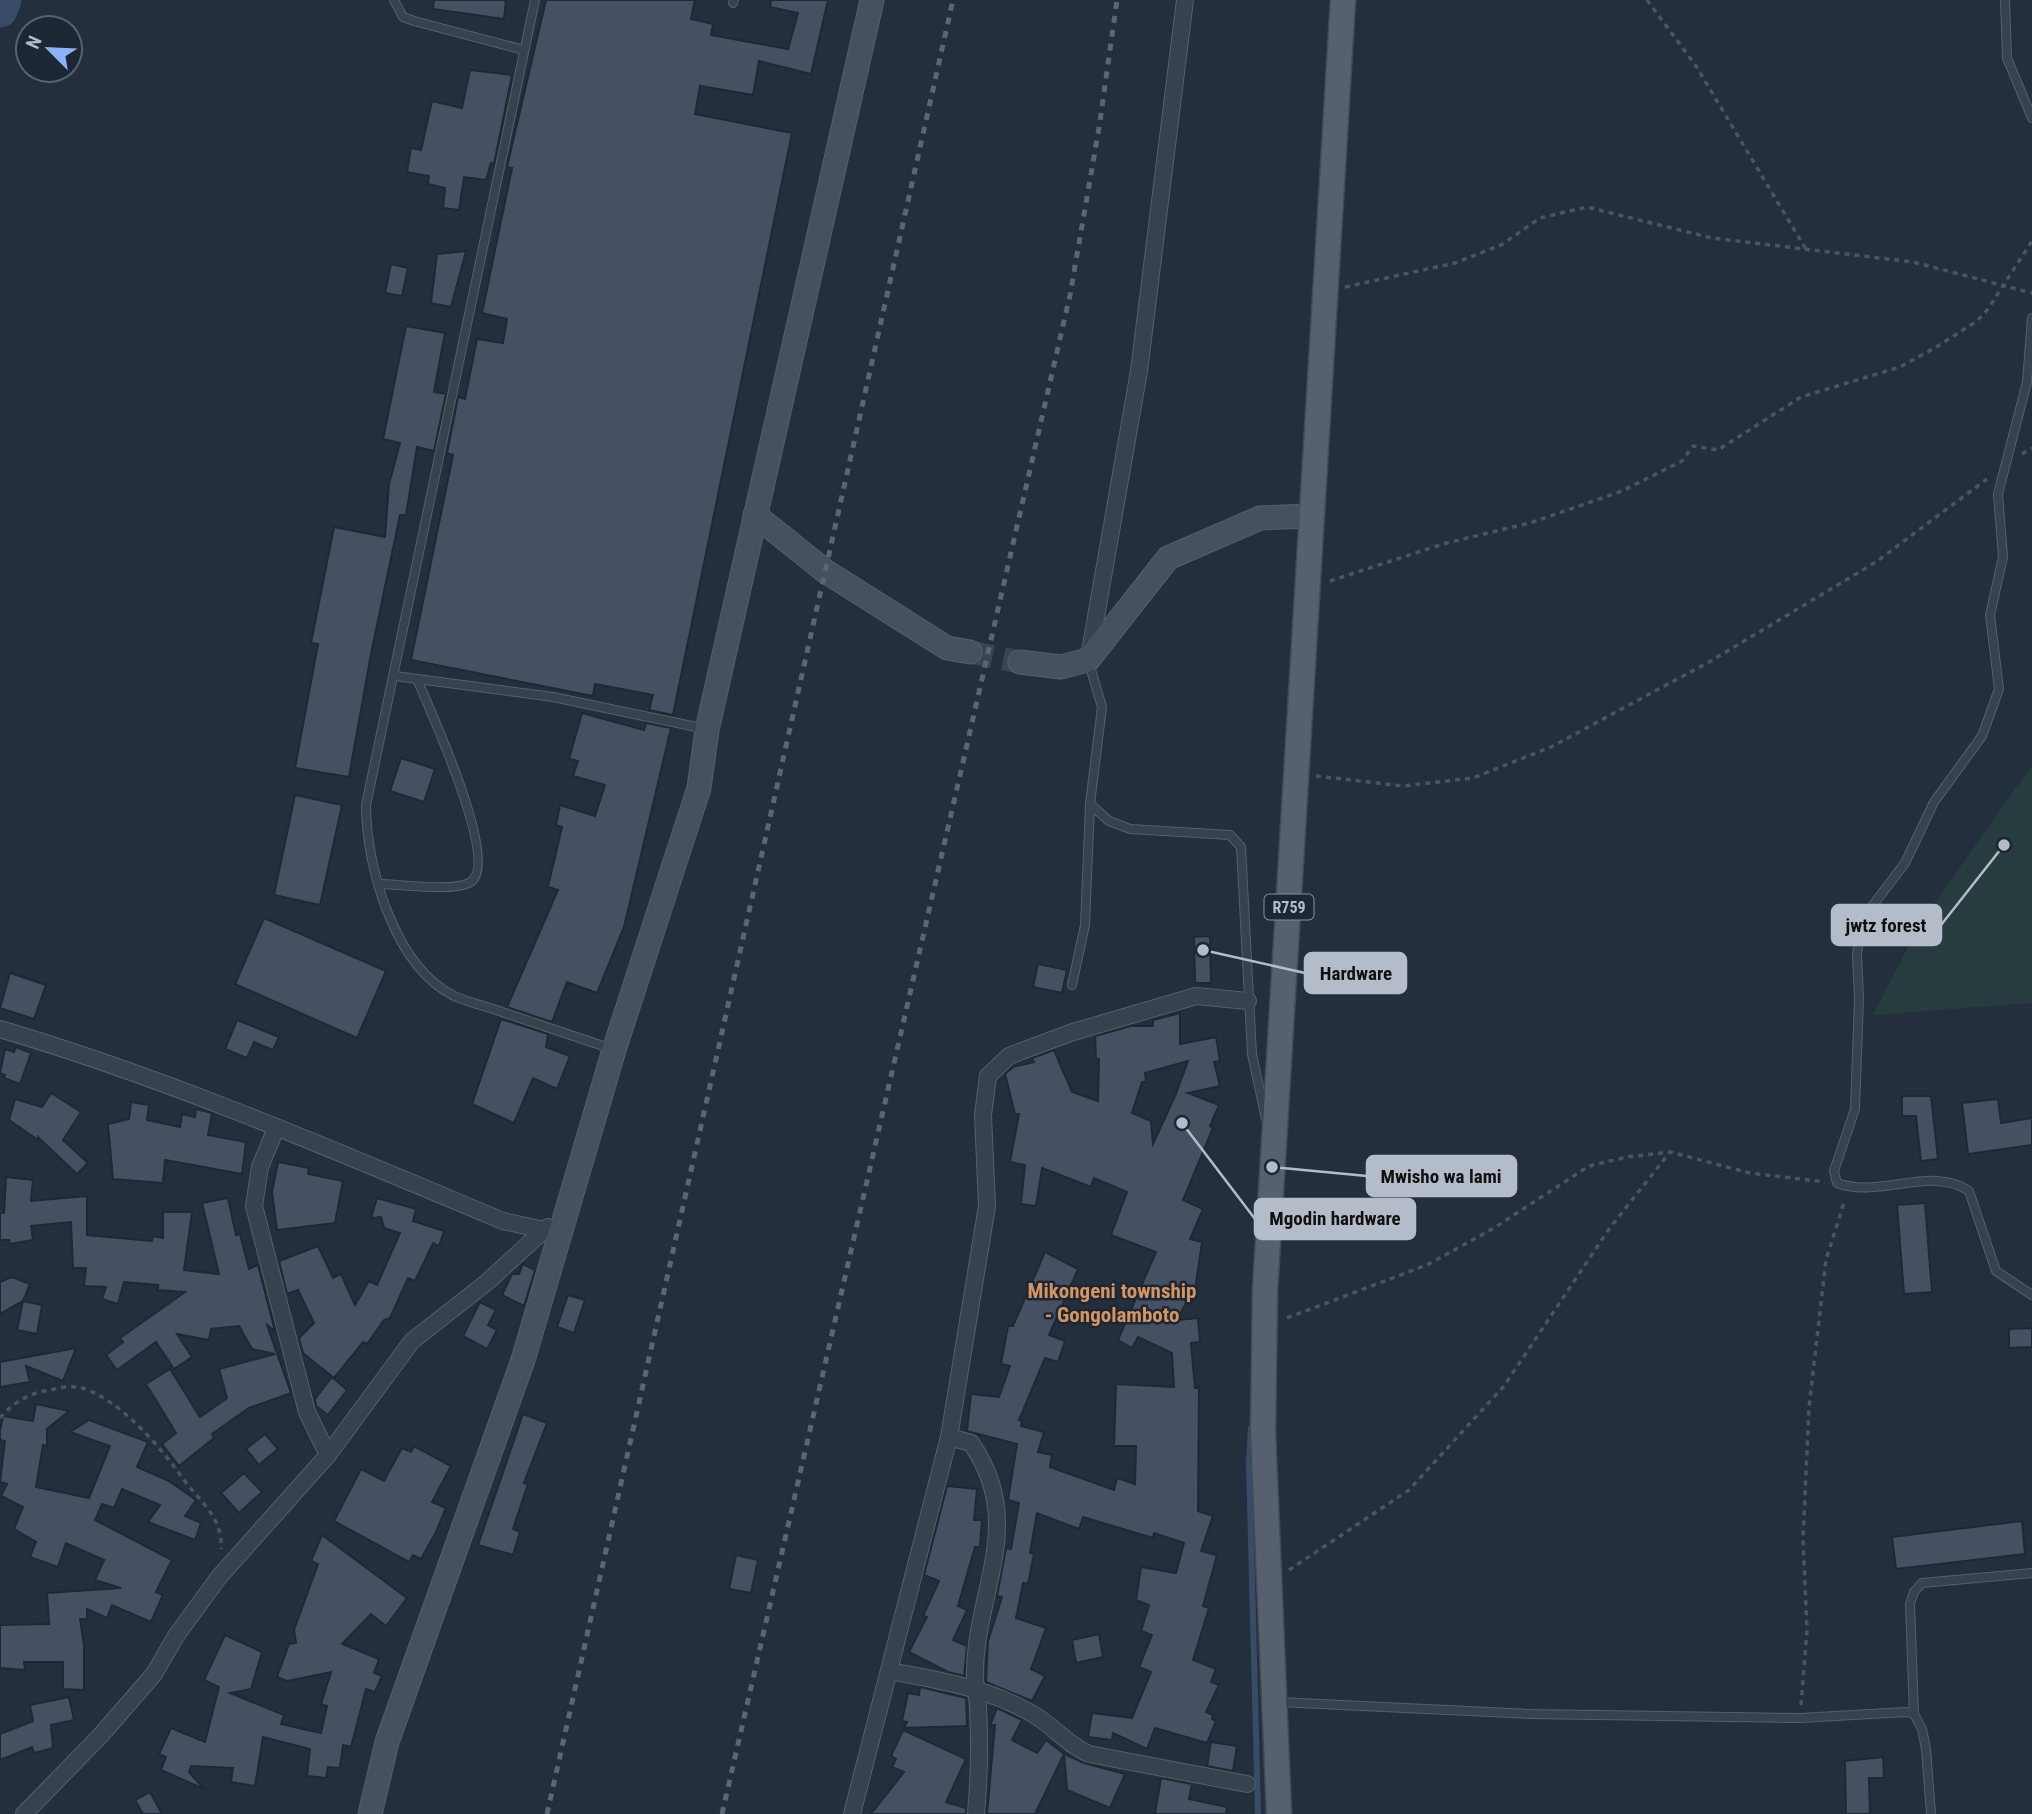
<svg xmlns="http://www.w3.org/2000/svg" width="2032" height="1814" font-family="'Roboto Condensed',sans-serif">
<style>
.green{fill:#263c3f}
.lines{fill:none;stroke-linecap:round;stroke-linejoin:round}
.stream{stroke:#394c67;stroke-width:6}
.river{stroke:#394c67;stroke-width:35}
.building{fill:#455162;stroke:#1f2835;stroke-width:2;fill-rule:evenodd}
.secondary-tunnel{stroke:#3a4453;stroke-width:23;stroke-dasharray:23 11;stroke-linecap:butt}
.lane-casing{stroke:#565f6c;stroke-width:10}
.street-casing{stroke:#565f6c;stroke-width:18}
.secondary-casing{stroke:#565f6c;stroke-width:25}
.primary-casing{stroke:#414a57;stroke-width:27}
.path{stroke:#44595c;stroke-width:3.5;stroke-dasharray:5 5;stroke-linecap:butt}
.lane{stroke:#38414e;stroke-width:8}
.street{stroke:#38414e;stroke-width:16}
.secondary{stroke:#465061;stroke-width:23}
.primary{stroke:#56606e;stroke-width:24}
.rail{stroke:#5a6575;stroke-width:5;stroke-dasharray:7 7;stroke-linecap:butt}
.labels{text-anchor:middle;stroke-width:5;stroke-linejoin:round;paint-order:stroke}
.shield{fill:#1d2633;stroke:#878f9c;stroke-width:2}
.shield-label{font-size:16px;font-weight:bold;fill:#b4bcc9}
.quarter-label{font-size:21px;font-weight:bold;fill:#d59563;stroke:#1d2633}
.leader{fill:none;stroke:#b4bcc9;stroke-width:2.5}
.callout-dot{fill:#b4bcc9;stroke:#1d2633;stroke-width:2.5}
.callout{fill:#b4bcc9;stroke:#b4bcc9;stroke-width:2.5}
.callout-label{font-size:19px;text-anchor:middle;font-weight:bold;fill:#111}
</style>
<rect width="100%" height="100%" fill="#242f3e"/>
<path class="green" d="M 2032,765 L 2032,1003 L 1873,1015 L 1920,924 Z"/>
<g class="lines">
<path class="stream" d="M 1251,1428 L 1249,1463 L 1258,1814"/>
<path class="river" d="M 0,10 L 4,0"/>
</g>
<g class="building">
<path d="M 434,0 L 506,0 L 504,19 L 433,9 Z"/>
<path d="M 546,0 L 695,0 L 691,19 L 713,24 L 711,35 L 788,49 L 798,13 L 770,7 L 771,0 L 828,0 L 811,74 L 759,61 L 753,95 L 700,86 L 695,114 L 792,133 L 673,715 L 649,710 L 653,695 L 595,684 L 593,696 L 411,660 L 453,455 L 447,453 L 458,397 L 465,399 L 477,339 L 503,343 L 507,319 L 482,313 L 512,168 L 507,167 Z"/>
<path d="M 470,70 L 512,75 L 494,164 L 491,163 L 486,180 L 464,177 L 459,210 L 443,208 L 445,188 L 428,184 L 429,176 L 407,172 L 411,148 L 421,150 L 432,101 L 462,108 Z"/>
<path d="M 466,251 L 451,307 L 431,303 L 437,254 Z"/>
<path d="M 391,264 L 408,268 L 402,296 L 385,293 Z"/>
<path d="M 406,326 L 445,333 L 434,392 L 446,394 L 434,451 L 417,447 L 406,515 L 400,515 L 371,654 L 349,777 L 295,768 L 318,644 L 311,643 L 334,527 L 385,537 L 389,484 L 400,443 L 383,439 Z"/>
<path d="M 582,713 L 644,730 L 646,723 L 671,728 L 624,927 L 597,993 L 567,982 L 552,1022 L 507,1007 L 558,890 L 548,887 L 562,827 L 556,825 L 560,805 L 595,816 L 605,785 L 573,776 L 578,761 L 569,759 Z"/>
<path d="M 401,758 L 435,769 L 424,802 L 390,791 Z"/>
<path d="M 295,795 L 342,805 L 320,905 L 274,895 Z"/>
<path d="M 264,918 L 386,971 L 357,1038 L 235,984 Z"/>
<path d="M 1210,936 L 1211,983 L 1195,983 L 1194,937 Z"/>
<path d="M 1038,964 L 1067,970 L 1062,993 L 1033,987 Z"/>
<path d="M 10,973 L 46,985 L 34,1019 L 0,1008 Z"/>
<path d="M 1180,1013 L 1180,1044 L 1216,1037 L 1220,1061 L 1214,1062 L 1220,1086 L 1188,1093 L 1219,1105 L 1210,1126 L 1213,1128 L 1183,1200 L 1203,1209 L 1190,1239 L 1202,1242 L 1196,1284 L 1177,1320 L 1198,1318 L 1200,1342 L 1191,1343 L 1195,1388 L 1199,1388 L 1198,1511 L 1213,1516 L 1201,1551 L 1217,1555 L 1203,1606 L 1209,1608 L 1193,1660 L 1216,1669 L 1211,1682 L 1219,1685 L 1206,1712 L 1213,1715 L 1212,1719 L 1216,1721 L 1207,1743 L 1155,1728 L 1147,1749 L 1113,1733 L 1112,1740 L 1088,1737 L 1092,1713 L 1132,1718 L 1151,1672 L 1139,1667 L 1152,1635 L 1141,1631 L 1149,1605 L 1136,1600 L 1141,1567 L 1176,1573 L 1184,1543 L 1154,1533 L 1153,1538 L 1083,1517 L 1079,1529 L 1037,1513 L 1030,1553 L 1034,1554 L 1028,1584 L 1023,1583 L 1016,1618 L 1046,1628 L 1031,1669 L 1045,1676 L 1032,1701 L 986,1682 L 988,1641 L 1002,1597 L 997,1596 L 1006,1548 L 1011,1549 L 1019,1503 L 1008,1500 L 1017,1444 L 967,1431 L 971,1394 L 999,1397 L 1010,1366 L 1001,1364 L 1008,1326 L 1013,1326 L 1045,1252 L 1078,1269 L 1049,1335 L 1065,1341 L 1058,1362 L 1045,1358 L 1019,1420 L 1022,1421 L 1021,1426 L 1044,1432 L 1038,1452 L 1052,1455 L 1050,1467 L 1114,1490 L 1117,1478 L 1135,1484 L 1136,1446 L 1114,1446 L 1116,1384 L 1174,1387 L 1172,1353 L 1138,1337 L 1132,1348 L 1118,1340 L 1156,1252 L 1111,1235 L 1127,1192 L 1094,1178 L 1091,1187 L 1042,1168 L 1036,1206 L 1021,1204 L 1025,1165 L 1010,1162 L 1019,1114 L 1015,1114 L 1005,1074 L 1013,1067 L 1034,1062 L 1032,1058 L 1054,1050 L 1072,1092 L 1098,1101 L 1099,1059 L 1096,1059 L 1095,1036 L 1131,1026 L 1153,1026 L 1153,1020 ZM 1188,1061 L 1175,1096 L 1153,1144 L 1151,1121 L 1132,1113 L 1142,1082 L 1146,1082 L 1145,1073 Z"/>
<path d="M 501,1019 L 548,1034 L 546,1047 L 570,1056 L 557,1089 L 533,1078 L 514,1123 L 472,1104 Z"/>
<path d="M 237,1020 L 279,1037 L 273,1050 L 254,1042 L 247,1058 L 225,1049 Z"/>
<path d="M 16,1047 L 31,1053 L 20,1084 L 4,1078 L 5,1075 L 0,1073 L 5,1049 L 14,1052 Z"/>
<path d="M 51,1093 L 81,1112 L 63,1140 L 88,1163 L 77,1174 L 38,1137 L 38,1140 L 9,1120 L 15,1099 L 42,1107 Z"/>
<path d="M 1902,1096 L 1931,1096 L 1938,1159 L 1921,1161 L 1916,1116 L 1902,1116 Z"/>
<path d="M 1998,1099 L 2001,1123 L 2032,1118 L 2032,1145 L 1968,1154 L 1962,1103 Z"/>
<path d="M 131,1102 L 149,1105 L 147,1120 L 180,1127 L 182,1114 L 195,1117 L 196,1109 L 212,1113 L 208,1135 L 246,1142 L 242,1174 L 165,1160 L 163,1183 L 113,1179 L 108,1124 L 129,1119 Z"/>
<path d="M 278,1162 L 309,1168 L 308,1174 L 343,1181 L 335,1223 L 277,1230 L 272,1192 Z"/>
<path d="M 6,1177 L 33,1180 L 31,1201 L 87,1196 L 87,1235 L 152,1241 L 153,1236 L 163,1238 L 163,1212 L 192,1212 L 184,1270 L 219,1274 L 202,1203 L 228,1198 L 236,1235 L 240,1234 L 249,1269 L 258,1265 L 275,1331 L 267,1325 L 291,1393 L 249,1408 L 212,1434 L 214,1438 L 179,1466 L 162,1444 L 176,1433 L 146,1384 L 170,1369 L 200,1417 L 227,1398 L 219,1369 L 275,1354 L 252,1349 L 239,1326 L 211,1329 L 209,1340 L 177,1334 L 192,1357 L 174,1369 L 156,1342 L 117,1370 L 106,1355 L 123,1342 L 120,1338 L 185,1292 L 158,1290 L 158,1285 L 124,1282 L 118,1304 L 102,1299 L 106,1287 L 84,1286 L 86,1268 L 73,1268 L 71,1222 L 31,1226 L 33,1240 L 10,1244 L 9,1240 L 0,1240 L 0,1213 L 4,1213 Z"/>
<path d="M 377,1198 L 416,1209 L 413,1221 L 444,1231 L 439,1246 L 433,1243 L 415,1281 L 408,1278 L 390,1318 L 384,1320 L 367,1344 L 363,1342 L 334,1378 L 303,1353 L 299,1338 L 314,1323 L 298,1290 L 287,1294 L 279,1261 L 318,1246 L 333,1278 L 341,1274 L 355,1305 L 369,1281 L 377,1285 L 400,1233 L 384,1228 L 381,1217 L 371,1218 Z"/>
<path d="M 1925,1203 L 1932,1292 L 1904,1294 L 1897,1205 Z"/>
<path d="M 523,1264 L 535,1270 L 524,1306 L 502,1295 L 512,1274 L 519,1274 Z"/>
<path d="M 12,1277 L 30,1284 L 23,1301 L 42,1305 L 37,1334 L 17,1330 L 23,1301 L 0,1314 L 0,1282 Z"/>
<path d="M 568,1295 L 585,1300 L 574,1333 L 557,1327 Z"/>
<path d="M 480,1302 L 496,1310 L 488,1325 L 497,1330 L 487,1349 L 463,1336 Z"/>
<path d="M 2032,1328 L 2032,1347 L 2009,1348 L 2009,1329 Z"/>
<path d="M 76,1348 L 63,1381 L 26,1366 L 30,1382 L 0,1387 L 0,1362 Z"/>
<path d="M 332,1377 L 347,1390 L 328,1415 L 316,1406 L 315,1399 Z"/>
<path d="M 36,1404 L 69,1411 L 47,1429 L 47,1446 L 43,1445 L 36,1487 L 89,1498 L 110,1446 L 70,1432 L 89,1420 L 148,1442 L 137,1467 L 169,1481 L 196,1500 L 185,1516 L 201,1523 L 195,1540 L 148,1522 L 160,1505 L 122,1489 L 114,1508 L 102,1504 L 95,1520 L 172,1560 L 156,1592 L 163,1595 L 151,1622 L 112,1605 L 107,1618 L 87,1609 L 87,1619 L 80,1619 L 84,1645 L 84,1690 L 63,1689 L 63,1662 L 24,1662 L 25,1670 L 0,1668 L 0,1625 L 49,1624 L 47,1593 L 121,1588 L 95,1580 L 104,1560 L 66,1543 L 58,1567 L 30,1557 L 36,1542 L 14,1529 L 23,1507 L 1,1496 L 7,1484 L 0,1482 L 5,1441 L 0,1440 L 0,1431 L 3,1416 L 33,1421 Z"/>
<path d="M 523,1414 L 547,1423 L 524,1483 L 528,1484 L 513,1529 L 520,1532 L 513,1555 L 478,1545 Z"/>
<path d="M 265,1434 L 278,1449 L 259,1465 L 246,1449 Z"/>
<path d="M 414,1446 L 451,1466 L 432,1502 L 446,1508 L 436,1532 L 421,1559 L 413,1555 L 409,1562 L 334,1521 L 361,1469 L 384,1481 L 402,1448 L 411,1452 Z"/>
<path d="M 244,1473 L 262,1492 L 239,1513 L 221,1493 Z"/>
<path d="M 947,1486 L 977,1489 L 974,1520 L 982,1520 L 980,1547 L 975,1547 L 958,1606 L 967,1610 L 953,1640 L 967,1646 L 964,1676 L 948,1672 L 909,1652 L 927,1617 L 923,1616 L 939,1581 L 924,1575 Z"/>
<path d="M 2022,1521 L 2025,1554 L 1896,1569 L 1892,1537 Z"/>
<path d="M 322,1535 L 407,1598 L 386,1626 L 371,1614 L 342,1644 L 379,1659 L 374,1673 L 382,1676 L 375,1692 L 366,1689 L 351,1747 L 343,1745 L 340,1768 L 328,1767 L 326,1778 L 307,1776 L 310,1749 L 263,1737 L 255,1786 L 231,1782 L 233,1768 L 191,1766 L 189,1772 L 204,1789 L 161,1770 L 166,1757 L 159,1754 L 171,1728 L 205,1742 L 219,1687 L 204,1680 L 225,1635 L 262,1652 L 251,1689 L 230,1693 L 284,1715 L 281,1724 L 321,1733 L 327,1706 L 321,1704 L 331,1672 L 287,1681 L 277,1677 L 289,1644 L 296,1643 L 294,1630 L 318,1564 L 311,1561 Z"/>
<path d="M 736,1555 L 758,1560 L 751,1593 L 729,1589 Z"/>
<path d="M 1099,1634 L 1103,1657 L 1076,1663 L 1072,1640 Z"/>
<path d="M 920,1687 L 966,1698 L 967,1726 L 904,1728 L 907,1722 L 902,1721 L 908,1693 L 919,1695 Z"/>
<path d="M 69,1697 L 74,1720 L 51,1725 L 53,1748 L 34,1753 L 32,1747 L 0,1760 L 0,1734 L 33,1721 L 30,1705 Z"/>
<path d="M 997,1708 L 1022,1720 L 1012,1740 L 1037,1753 L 1046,1740 L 1064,1754 L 1084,1763 L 1125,1774 L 1110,1808 L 1067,1790 L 1064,1754 L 1035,1814 L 987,1814 L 995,1725 L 990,1725 Z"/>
<path d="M 903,1730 L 966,1759 L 946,1802 L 966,1808 L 966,1814 L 871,1814 L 904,1772 L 892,1767 L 896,1759 L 891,1756 Z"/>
<path d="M 1211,1742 L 1237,1746 L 1233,1771 L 1207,1766 Z"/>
<path d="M 1883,1757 L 1884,1778 L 1869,1778 L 1870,1814 L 1846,1814 L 1845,1761 Z"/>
<path d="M 1161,1778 L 1192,1784 L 1189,1799 L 1227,1807 L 1226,1814 L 1155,1814 Z"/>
<path d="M 150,1792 L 162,1814 L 143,1814 L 135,1800 Z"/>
</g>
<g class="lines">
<path class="secondary-tunnel" d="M 970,652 L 1020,662"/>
<defs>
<g id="lane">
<path d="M 394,0 L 403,17 L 414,21 L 524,50"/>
<path d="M 535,0 L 366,805 C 366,866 394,966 454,996 C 470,1003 489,1007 505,1013 C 541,1025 576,1037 612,1049"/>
<path d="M 2005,0 L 2007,58 L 2032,118"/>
<path d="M 733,3 L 734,0"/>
<path d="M 2032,318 L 2027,382 L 1998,494 L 2003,557 L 1990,615 L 1999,689 L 1982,736 L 1934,802 L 1905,863 L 1861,921 L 1857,955 L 1859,998 L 1855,1109 L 1834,1171 L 1837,1183 C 1878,1199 1933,1165 1969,1191 L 1996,1271 L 2032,1295"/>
<path d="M 395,676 L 553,697 L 706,729"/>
<path d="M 1090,804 L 1109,821 L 1130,829 L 1230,835 L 1241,847 L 1252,1054 L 1266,1119"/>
<path d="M 378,884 C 400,884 450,892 469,883 C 503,867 429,708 417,679"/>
<path d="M 1072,985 L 1085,925 L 1090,804 L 1102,707 L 1089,663"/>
<path d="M 1278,1702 L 1530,1714 L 1800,1718 L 1906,1712 L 1914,1714 L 1922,1729 L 1926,1749 L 1931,1814"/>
<path d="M 1914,1714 L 1910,1604 L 1914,1592 L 1922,1583 L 2032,1573"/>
</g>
<g id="street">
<path d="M 1089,657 L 1139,371 L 1185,0"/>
<path d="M 0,1029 C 172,1080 338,1152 503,1221 L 544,1230 L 548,1227"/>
<path d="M 276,1128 L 260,1167 L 254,1206 L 307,1412 L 328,1455"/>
<path d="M 949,1437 L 971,1443 C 1026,1522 977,1588 975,1670 C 974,1682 977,1695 978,1707 C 980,1742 979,1779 976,1814"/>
<path d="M 890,1671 C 941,1681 985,1687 1031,1713 C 1053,1725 1066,1744 1089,1754 L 1247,1784"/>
<path d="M 24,1814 L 101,1735 L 154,1674 L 176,1636 L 219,1577 L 328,1455 L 412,1341 L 486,1283 L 544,1230"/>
<path d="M 852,1814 L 949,1437 L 987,1206 L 983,1115 L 988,1076 L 1009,1056 L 1019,1052 L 1073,1032 L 1196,996 L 1248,1001"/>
</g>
<g id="secondary">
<path d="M 755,515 L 825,571 L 947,648 L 970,652"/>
<path d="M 1020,662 L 1061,667 L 1088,660 L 1168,558 L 1260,518 L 1312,516"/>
<path d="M 370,1814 L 387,1742 L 523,1360 L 614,1050 L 699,788 L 707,730 L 872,0"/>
</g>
<path id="primary" d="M 1279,1814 L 1263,1433 L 1265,1291 L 1343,0"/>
</defs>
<use href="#lane" class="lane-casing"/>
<use href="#street" class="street-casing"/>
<use href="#secondary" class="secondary-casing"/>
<use href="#primary" class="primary-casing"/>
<g class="path">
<path d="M 1647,0 L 1696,66 L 1807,251"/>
<path d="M 1345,287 L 1455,263 L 1501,245 L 1540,218 L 1587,207 L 1712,238 L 1913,262 L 2032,293"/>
<path d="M 2022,454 L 2032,448"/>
<path d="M 1330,581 L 1443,544 L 1533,522 L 1622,491 L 1682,461 L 1693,446 L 1718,450 L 1801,397 L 1900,367 L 1938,346 L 1977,321 L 1988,309 L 2032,241"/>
<path d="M 1316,776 L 1403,786 L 1473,778 L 1551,747 L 1709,662 L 1876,562 L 1987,479"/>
<path d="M 1287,1318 L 1427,1265 L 1494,1228 L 1589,1166 L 1627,1157 L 1670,1152 L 1750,1173 L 1825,1182"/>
<path d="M 0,1418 C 13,1402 30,1393 50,1390 C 60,1388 72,1385 82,1388 C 120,1399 162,1449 184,1480 C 202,1504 223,1518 221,1549"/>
<path d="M 1289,1570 L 1409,1490 L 1504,1386 L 1609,1229 L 1670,1152"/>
<path d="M 1801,1705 L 1807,1631 L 1803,1539 L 1809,1407 L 1826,1260 L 1845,1199"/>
</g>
<use href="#lane" class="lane"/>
<use href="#street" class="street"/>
<use href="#secondary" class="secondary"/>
<use href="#primary" class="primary"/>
<g class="rail">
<path d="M 547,1814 L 953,0"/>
<path d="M 722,1814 L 1070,295 L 1099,128 L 1117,0"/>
</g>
</g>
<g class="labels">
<rect class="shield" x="1264.5" y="894.5" width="49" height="25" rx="5"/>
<g class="shield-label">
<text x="1289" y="913">R759</text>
</g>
<g class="quarter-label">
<text x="1112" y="1298">Mikongeni township<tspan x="1112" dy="24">- Gongolamboto</tspan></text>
</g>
</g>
<path class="leader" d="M2004 845L1941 925M1203 950L1305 973M1272 1167L1367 1176M1182 1123L1255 1219"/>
<g class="callout-dot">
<circle cx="2004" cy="845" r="7"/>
<circle cx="1203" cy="950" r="7"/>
<circle cx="1272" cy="1167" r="7"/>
<circle cx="1182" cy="1123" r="7"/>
</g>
<g class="callout">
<rect x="1832" y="905" width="109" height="40" rx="7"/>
<rect x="1305" y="953" width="101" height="40" rx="7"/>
<rect x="1367" y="1156" width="149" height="40" rx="7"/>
<rect x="1255" y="1199" width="160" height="40" rx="7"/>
</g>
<g class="callout-label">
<text x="1886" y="932">jwtz forest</text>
<text x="1356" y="980">Hardware</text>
<text x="1441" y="1183">Mwisho wa lami</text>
<text x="1335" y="1225">Mgodin hardware</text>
</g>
<g transform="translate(49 49) rotate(294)"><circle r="33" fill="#1d2633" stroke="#59626f" stroke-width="2"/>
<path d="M0-5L12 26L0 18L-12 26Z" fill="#8ab4f8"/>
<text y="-10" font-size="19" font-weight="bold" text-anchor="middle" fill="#b4bcc9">N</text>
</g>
</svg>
